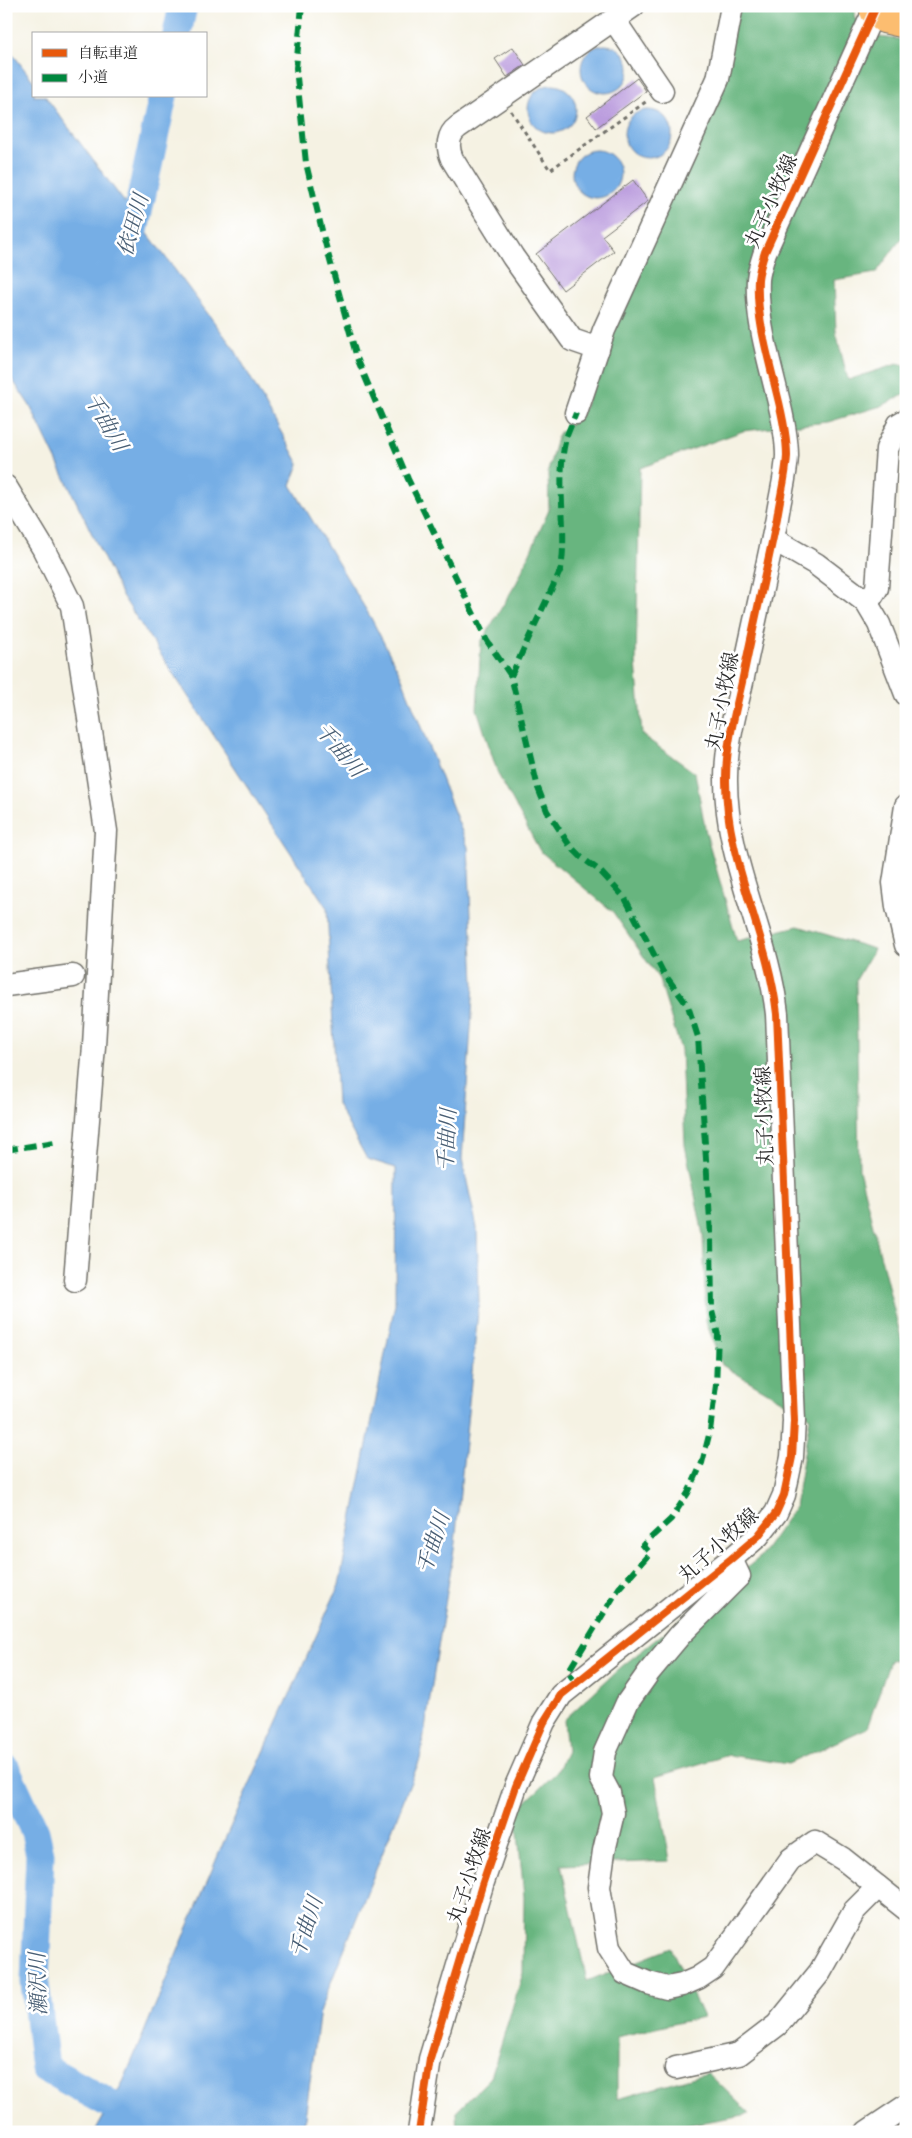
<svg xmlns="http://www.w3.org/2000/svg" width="912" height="2138" font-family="'IM FELL Great Primer','Noto Serif JP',serif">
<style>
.forest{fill:#67b57f;stroke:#497055}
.water{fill:#76aee5;stroke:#506c88}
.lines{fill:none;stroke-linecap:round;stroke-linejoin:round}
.river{stroke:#76aee5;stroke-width:29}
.building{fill:#bb9dde}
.minor-casing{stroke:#72716b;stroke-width:25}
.major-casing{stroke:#72716b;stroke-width:30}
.path{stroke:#72716b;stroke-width:3;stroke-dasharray:4 4;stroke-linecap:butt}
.minor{stroke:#fff;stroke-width:22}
.major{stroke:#fcbd6f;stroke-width:28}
.quiet{stroke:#00873e;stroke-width:6;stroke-dasharray:12 6;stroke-linecap:butt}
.cycleway-casing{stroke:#fff;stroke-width:11}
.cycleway{stroke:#e8590c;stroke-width:8}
.labels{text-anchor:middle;stroke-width:5;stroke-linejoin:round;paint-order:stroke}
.street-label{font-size:20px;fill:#2b2b2b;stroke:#fff}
.water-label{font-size:21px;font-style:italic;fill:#495f75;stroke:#fff}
</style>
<rect width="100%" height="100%" fill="#fff"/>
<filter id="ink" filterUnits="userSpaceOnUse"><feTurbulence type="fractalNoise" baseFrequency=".02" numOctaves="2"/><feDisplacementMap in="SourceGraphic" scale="10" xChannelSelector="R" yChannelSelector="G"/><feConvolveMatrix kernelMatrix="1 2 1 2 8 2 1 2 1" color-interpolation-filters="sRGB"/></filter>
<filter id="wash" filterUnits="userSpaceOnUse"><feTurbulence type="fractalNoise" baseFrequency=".0096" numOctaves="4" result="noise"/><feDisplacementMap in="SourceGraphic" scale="20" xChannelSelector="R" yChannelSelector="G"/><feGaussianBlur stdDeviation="1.12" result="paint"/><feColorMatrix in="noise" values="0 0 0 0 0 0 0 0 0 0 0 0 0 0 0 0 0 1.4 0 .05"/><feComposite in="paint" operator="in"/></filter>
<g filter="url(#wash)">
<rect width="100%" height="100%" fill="#f5f2e3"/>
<path class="forest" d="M 739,6 L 856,6 L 854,18 L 879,37 L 906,40 L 906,232 L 876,273 L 834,280 L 836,332 L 848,380 L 897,364 L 906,366 L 906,394 L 881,406 L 828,422 L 743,431 L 640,468 L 636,662 L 642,735 L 695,773 L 706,833 L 737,941 L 798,926 L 874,949 L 856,980 L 859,1170 L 906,1358 L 906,1658 L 890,1661 L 867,1728 L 788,1764 L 729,1755 L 655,1777 L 670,1861 L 561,1865 L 587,1981 L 671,1948 L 703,2017 L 617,2037 L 617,2099 L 708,2073 L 750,2114 L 648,2132 L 457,2132 L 456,2112 L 491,2077 L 523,1973 L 524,1897 L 516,1811 L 557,1772 L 567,1751 L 564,1720 L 621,1667 L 759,1558 L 795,1507 L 810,1417 L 722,1365 L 706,1322 L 703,1235 L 685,1145 L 681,1050 L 659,979 L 613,912 L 540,851 L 498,774 L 477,709 L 481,642 L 517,582 L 549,510 L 548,471 L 558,434 L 581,416 Z"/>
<g class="water">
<circle cx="605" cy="69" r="24"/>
<path d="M 6,45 L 34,82 L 34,96 L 45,96 L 235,350 L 299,464 L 291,485 L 371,618 L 401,676 L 468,847 L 474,984 L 462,1159 L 477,1228 L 479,1302 L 455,1543 L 420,1759 L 320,2010 L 303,2132 L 95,2132 L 124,2080 L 224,1841 L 339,1585 L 395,1304 L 396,1168 L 367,1159 L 337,1104 L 327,908 L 121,594 L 30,406 L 6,370 Z"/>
<circle cx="552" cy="109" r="24"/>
<circle cx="648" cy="134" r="24"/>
<circle cx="596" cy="174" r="24"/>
</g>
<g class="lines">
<g class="river">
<path d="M 177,34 L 183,6"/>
<path d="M 128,258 L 163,96"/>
<path d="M 6,1769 L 35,1832 L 40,1854 L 35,1983 L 45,2068 L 143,2122 L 167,2132"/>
</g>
</g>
<g id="blocks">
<g class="building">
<path d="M 513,47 L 525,65 L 507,77 L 495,59 Z"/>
<path d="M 637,78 L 646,91 L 596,128 L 587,116 Z"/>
<path d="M 633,180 L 648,201 L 602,236 L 614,251 L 563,290 L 536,254 Z"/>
</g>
</g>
</g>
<g filter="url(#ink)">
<use href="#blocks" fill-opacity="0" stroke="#72716b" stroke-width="1"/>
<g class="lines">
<defs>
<g id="minor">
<path d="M 614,20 L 662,91"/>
<path d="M 598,349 L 572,340 L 513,257 L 452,159 C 447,147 447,135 458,127 L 633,6"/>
<path d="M 576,413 L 604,330 L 718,79 L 732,6"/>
<path d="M 6,487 L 43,548 L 72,606 L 106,831 L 94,1046 L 75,1280"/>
<path d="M 773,539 L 816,564 L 866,602 L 879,624 L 906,694"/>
<path d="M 866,602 L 872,596 L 877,588 L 887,449 L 899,424 L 906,420"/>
<path d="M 906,806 L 894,883 L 897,907 L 906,945"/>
<path d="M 6,985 L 73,976"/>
<path d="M 731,1559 L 739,1576 L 680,1635 L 649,1672 L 627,1703 L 605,1752 L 601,1778 L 609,1793 L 613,1813 L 604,1851 L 599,1887 L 609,1948 L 625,1973 L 648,1983 L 667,1988 L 682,1985 L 698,1978 L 713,1968 L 791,1859 L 815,1842 L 843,1859 L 906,1909"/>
<path d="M 676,2068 L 739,2054 L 777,2025 L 820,1972 L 855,1910 L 878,1887"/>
<path d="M 419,2132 L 430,2059 L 482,1885 L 516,1786 L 544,1722 L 561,1695 L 731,1559 L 758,1536 L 776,1513 L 784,1495 L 792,1457 L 794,1421 L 777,1014 C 768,933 725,861 726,778 C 726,746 735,713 742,682 C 753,627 766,573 777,518 C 780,497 786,476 787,456 C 787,435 782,414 777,394 C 768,356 756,318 758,279 C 759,270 762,261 765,252 L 874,11"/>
<path d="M 867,2132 L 906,2106"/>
</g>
<path id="major" d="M 876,6 L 874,11 L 884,19 L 906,24"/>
</defs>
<use href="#minor" class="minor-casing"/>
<use href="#major" class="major-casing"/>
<path class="path" d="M 511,111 L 550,170 L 647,101"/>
<use href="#minor" class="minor"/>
<use href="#major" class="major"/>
<g class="quiet">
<path d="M 302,6 L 296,68 L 306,163 L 324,239 L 357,358 L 408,479 L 487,641 L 511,676 L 538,788 L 547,811 L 570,846 L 581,857 L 600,871 L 625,898 L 663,972 L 688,1006 L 698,1037 L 711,1235 L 712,1311 L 718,1335 L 716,1385 L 710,1431 L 702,1463 L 688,1493 L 671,1519 L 643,1545 L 650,1553 L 619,1588 L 568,1672 L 576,1683"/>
<path d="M 511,676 L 561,569 C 568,526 555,481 566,438 C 569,430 573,421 576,413"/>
<path d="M 6,1150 L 55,1142"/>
</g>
<defs>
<path id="cycleway" d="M 419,2132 L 430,2059 L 482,1885 L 516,1786 L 544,1722 L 561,1695 L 731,1559 L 758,1536 L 776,1513 L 784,1495 L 792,1457 L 794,1421 L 777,1014 C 768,933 725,861 726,778 C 726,746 735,713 742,682 C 753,627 766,573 777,518 C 780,497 786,476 787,456 C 787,435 782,414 777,394 C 768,356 756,318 758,279 C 759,270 762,261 765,252 L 874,11"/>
</defs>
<use href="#cycleway" class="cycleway-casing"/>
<use href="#cycleway" class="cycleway"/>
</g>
</g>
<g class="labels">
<g class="street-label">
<text transform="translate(771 201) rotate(-66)" y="7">丸子小牧線</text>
<text transform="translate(722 701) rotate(-79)" y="7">丸子小牧線</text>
<text transform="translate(764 1116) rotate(-92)" y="7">丸子小牧線</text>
<text transform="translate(718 1545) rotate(-42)" y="7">丸子小牧線</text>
<text transform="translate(469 1876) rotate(-72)" y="7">丸子小牧線</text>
</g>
<g class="water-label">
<text transform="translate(133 225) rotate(-74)" y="7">依田川</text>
<text transform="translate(106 422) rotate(60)" y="7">千曲川</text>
<text transform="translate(340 750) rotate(50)" y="7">千曲川</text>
<text transform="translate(447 1140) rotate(-87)" y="7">千曲川</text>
<text transform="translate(433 1543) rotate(-72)" y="7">千曲川</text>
<text transform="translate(306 1927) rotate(-72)" y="7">千曲川</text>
<text transform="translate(38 1984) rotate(-92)" y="7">瀬沢川</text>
</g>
</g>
<rect width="912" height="2138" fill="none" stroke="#fff" stroke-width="25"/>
<rect x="32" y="32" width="175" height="65" fill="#ffffff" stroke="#aaaaaa"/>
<rect x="42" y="49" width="25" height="8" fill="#e8590c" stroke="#aaaaaa"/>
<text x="78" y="58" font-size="15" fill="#2b2b2b">自転車道</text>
<rect x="42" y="74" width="25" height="8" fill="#00873e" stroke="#aaaaaa"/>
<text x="78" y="82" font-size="15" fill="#2b2b2b">小道</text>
</svg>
